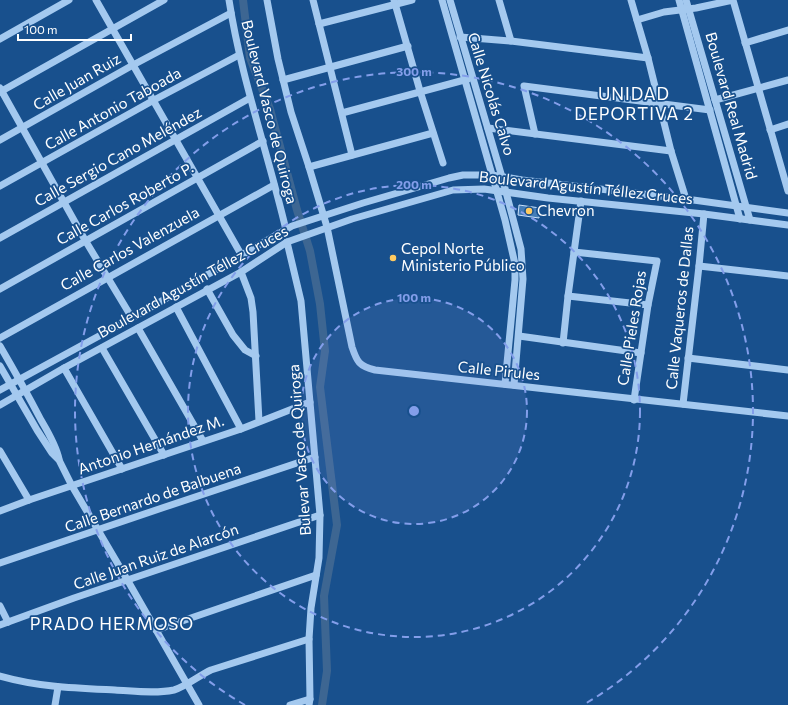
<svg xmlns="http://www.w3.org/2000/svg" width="788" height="705" font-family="Commissioner,sans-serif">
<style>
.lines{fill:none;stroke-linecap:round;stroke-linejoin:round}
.canal{stroke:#3d6692;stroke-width:8}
.building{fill:#447db8;stroke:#cae2fb}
.minor{stroke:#a4c9ef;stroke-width:7}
.ring{fill:none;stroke:#839eea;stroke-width:2;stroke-dasharray:7 5}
.poi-dot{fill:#ffcb61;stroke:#18508d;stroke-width:1.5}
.labels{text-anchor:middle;stroke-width:3.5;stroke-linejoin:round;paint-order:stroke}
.street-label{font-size:15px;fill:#fff;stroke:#18508d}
.poi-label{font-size:15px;fill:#fff;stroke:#18508d;text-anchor:start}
.quarter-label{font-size:17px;letter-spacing:1px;fill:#fff;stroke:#18508d}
.centre{fill:#839eea;stroke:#18508d;stroke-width:2}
.ring-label{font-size:12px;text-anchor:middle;font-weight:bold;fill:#839eea;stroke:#18508d;stroke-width:3.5;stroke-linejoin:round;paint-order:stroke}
</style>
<rect width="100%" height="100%" fill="#18508d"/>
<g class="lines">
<path class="canal" d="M 243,0 L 250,58 L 270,109 L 297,210 L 310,251 L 320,304 L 325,351 L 320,387 L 337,525 L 324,596 L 327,671 L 322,705"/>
</g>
<path class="building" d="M 519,205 L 540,208 L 539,218 L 518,215 Z"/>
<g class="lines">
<g class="minor">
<path d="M 96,0 L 242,256"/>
<path d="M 229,0 C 241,78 268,153 286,230"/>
<path d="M 267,0 L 278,59 L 291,112 L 309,167 L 327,227 L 352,347 C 357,362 359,366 375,370 C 513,385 650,401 788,416"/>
<path d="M 313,0 L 352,155"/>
<path d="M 394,0 L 420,91 L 443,163"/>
<path d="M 442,0 L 505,220 L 515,264 L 515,280 L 505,384"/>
<path d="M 450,0 L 502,177 L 521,249 L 523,279 L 514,385"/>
<path d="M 499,0 L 511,41"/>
<path d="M 631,0 L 648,58 L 671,151 L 686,199"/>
<path d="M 679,0 L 740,219"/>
<path d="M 686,0 L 750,220"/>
<path d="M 637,20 L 664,12 L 696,8 L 733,0 L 788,191"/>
<path d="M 319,24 L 412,0"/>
<path d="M 460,37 L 511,41 L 648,58"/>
<path d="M 0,39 L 69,0"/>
<path d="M 745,43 L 788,30"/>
<path d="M 283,80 L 408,46"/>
<path d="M 0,88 L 85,240 L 132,318"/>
<path d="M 0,92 L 164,0"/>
<path d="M 715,100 L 788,80"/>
<path d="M 342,113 L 468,79"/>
<path d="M 488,128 L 671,151"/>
<path d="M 770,130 L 788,124"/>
<path d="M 535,134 L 524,86 L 710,110"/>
<path d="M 0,140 L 133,65 L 231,13"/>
<path d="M 309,167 L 433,133"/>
<path d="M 0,186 L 154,100 L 239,55"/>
<path d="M 0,238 L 250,98"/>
<path d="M 287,242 L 301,301 L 320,515 L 319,558 L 311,608 L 309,639 L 310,699 L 309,705"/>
<path d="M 574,252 L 657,261 L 648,305 L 634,400"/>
<path d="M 699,266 L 788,276"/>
<path d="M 241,272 L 251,298 L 253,312 L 259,421"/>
<path d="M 0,289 L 263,141"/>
<path d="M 207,289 L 233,335 L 245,350 L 256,356"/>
<path d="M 568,296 L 648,305"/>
<path d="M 176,307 L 241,429"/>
<path d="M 138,328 L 203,441"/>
<path d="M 519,336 L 641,353"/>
<path d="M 0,338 L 274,185"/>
<path d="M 563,343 L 568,296 L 581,201"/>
<path d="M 0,346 C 14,370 28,395 41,420 C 48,432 56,445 59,459"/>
<path d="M 102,348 L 164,455"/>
<path d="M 688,358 L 788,370"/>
<path d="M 0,366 L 37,430 L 52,453 L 59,460 L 72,486 L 128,581 L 199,705"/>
<path d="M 64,368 L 122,469"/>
<path d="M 0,390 L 132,318 L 292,226 L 363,203 L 449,178 L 463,175 L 492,175 L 522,180 L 686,199 L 788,213"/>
<path d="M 683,404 L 699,266 L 704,214"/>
<path d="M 0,405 L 64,368 L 241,272 L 287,242 L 352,219 L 453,190 L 484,189 L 548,198 L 704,214 L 788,225"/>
<path d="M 0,451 L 29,500"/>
<path d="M 0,511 L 29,500 L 241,429 L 310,402"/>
<path d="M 0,563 L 165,507 L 315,457"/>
<path d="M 0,606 L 8,622"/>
<path d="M 0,625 L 74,598 L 320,515"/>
<path d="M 156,630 L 316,575"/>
<path d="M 0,676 C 39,687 75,688 115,690 C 134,691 155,694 174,690 C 185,687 200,675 211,670 L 309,639"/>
<path d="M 55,705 L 58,687"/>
<path d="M 290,705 L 310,699"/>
</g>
</g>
<circle cx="414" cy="411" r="113" fill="#839eea" fill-opacity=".12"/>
<g class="ring">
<circle cx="414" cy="411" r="113"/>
<circle cx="414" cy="411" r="226"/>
<path d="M245 705A339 339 0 1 1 583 705"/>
</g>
<g class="poi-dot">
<circle cx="529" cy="211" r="4"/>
<circle cx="393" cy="258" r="4"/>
</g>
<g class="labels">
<g class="street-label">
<text transform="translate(77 82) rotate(-30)" y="5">Calle Juan Ruiz</text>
<text transform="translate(491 94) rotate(73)" y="5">Calle Nicolás Calvo</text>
<text transform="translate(731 106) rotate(74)" y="5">Boulevard Real Madrid</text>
<text transform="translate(113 109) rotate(-29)" y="5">Calle Antonio Taboada</text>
<text transform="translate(269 112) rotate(76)" y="5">Boulevard Vasco de Quiroga</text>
<text transform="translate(118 157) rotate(-29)" y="5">Calle Sergio Cano Meléndez</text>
<text transform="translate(586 188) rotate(6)" y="5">Boulevard Agustín Téllez Cruces</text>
<text transform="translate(125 204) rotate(-29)" y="5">Calle Carlos Roberto P.</text>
<text transform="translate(130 249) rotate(-29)" y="5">Calle Carlos Valenzuela</text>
<text transform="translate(193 282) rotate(-29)" y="5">Boulevard Agustín Téllez Cruces</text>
<text transform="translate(680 308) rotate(-84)" y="5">Calle Vaqueros de Dallas</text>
<text transform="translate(632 328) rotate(-81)" y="5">Calle Pieles Rojas</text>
<text transform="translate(499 371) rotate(6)" y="5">Calle Pirules</text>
<text transform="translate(151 445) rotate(-19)" y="5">Antonio Hernández M.</text>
<text transform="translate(300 450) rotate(-94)" y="5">Bulevar Vasco de Quiroga</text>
<text transform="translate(153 498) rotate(-19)" y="5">Calle Bernardo de Balbuena</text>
<text transform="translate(156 557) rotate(-19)" y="5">Calle Juan Ruiz de Alarcón</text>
</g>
<g class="poi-label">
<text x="537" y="216">Chevron</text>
<text x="401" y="254">Cepol Norte<tspan x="401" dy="17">Ministerio Público</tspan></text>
</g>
<g class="quarter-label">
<text x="634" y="100">UNIDAD<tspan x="634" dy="20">DEPORTIVA 2</tspan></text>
<text x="112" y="630">PRADO HERMOSO</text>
</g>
</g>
<circle cx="414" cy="411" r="6" class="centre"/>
<g class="ring-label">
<text x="414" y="76">300 m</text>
<text x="414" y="189">200 m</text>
<text x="414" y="302">100 m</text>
</g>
<path d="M18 34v6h113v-6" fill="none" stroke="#ffffff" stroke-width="2"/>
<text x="24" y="34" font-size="12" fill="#ffffff" stroke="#18508d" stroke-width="3" paint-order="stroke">100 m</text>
</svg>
